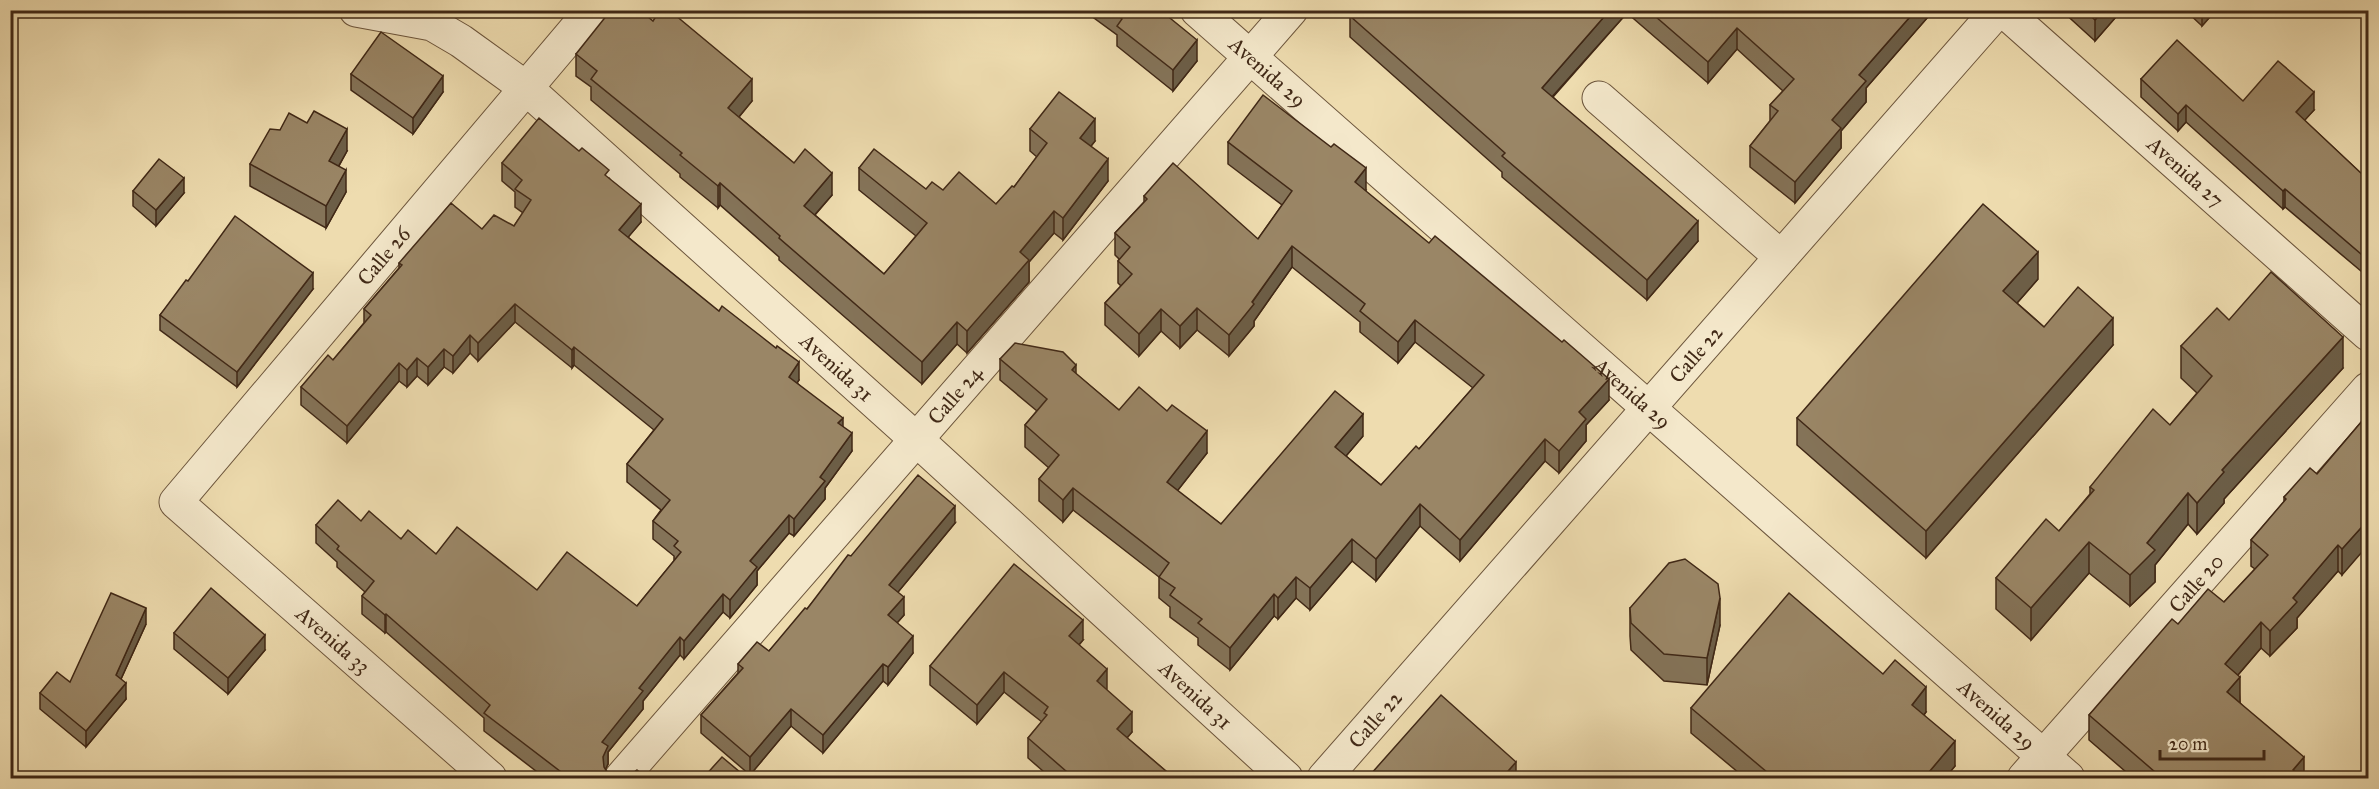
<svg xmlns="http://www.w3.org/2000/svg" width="2379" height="789" font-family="'IM FELL Great Primer',serif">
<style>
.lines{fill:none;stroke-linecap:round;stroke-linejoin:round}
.minor-casing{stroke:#6c553c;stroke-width:35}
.minor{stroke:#f4e8cb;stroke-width:33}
.wall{fill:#847358;stroke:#402816;stroke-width:1.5}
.shaded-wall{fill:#6c5e47;stroke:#402816;stroke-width:1.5}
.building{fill:#9a8666;stroke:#402816;stroke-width:1.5}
.labels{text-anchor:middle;stroke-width:4.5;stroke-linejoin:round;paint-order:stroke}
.street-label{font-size:21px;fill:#402816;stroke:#f4e8cb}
</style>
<rect width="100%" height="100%" fill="#eedcaf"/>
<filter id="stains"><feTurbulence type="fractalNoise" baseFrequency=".00333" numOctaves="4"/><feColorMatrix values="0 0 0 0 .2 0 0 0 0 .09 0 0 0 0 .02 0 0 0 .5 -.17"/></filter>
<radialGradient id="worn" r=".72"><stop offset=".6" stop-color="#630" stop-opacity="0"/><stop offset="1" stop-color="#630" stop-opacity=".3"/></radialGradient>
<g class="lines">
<defs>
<g id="minor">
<path id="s1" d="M 356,10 L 432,24 L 461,41 L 526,88 L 917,440 L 1286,778"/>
<path id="s2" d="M 1197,10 L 2068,778"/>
<path id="s3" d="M 2003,10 L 2368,334"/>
<path d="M 1599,98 L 1781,257"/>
<path id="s4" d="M 490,778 L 176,502 L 592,10"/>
<path id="s5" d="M 621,778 L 1291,10"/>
<path id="s6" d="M 1324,778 L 1998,10"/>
<path id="s7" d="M 2024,778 L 2368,389"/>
</g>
</defs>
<use href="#minor" class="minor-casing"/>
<use href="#minor" class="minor"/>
</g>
<g class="wall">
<path d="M 487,10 L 498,10 L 493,16 Z"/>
<path d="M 1083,10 L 1160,10 L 1197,61 L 1173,91 L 1117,46 L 1117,35 Z"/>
<path d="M 1356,10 L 1759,10 L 1761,12 L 1763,10 L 1934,10 L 1866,88 L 1866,102 L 1841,131 L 1841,148 L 1795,203 L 1750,167 L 1750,146 L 1770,121 L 1770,105 L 1783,91 L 1737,49 L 1708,83 L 1627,13 L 1553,97 L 1698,241 L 1647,300 L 1502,177 L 1502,172 L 1350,37 L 1350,16 Z"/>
<path d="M 2061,10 L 2122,10 L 2095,41 Z"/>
<path d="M 2185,10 L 2216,10 L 2202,26 Z"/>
<path d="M 576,54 L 752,101 L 739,117 L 832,195 L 815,215 L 884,274 L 916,236 L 859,190 L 859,168 L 926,189 L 943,190 L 996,204 L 1014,187 L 1037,157 L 1030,151 L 1030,129 L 1095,141 L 1091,146 L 1108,181 L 1063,240 L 1054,233 L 1029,262 L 1029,282 L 967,353 L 957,344 L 922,384 L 779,260 L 779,257 L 720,205 L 718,208 L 680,177 L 680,174 L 591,100 L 591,87 L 576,76 Z"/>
<path d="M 351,74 L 443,92 L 413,134 L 351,90 Z"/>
<path d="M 2141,79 L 2243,101 L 2314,110 L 2304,120 L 2365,177 L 2368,173 L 2368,277 L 2285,207 L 2283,209 L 2186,122 L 2178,131 L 2141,97 Z"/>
<path d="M 1228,142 L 1366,190 L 1365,191 L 1609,400 L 1586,425 L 1586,441 L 1559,473 L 1545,461 L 1460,561 L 1420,526 L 1376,581 L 1352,561 L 1310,610 L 1296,598 L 1278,619 L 1274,616 L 1230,670 L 1198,645 L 1198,638 L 1170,617 L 1170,607 L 1159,598 L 1159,577 L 1073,510 L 1063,522 L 1039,501 L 1039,479 L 1049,468 L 1025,447 L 1025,425 L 1037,411 L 1000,380 L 1000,359 L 1076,374 L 1119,410 L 1207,453 L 1177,491 L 1221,524 L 1363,436 L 1346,456 L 1381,485 L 1419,449 L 1473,388 L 1415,342 L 1398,363 L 1360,332 L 1360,322 L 1292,267 L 1254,321 L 1254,326 L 1229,356 L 1197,330 L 1180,348 L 1161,331 L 1139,356 L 1105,325 L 1105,303 L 1121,286 L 1118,283 L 1118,261 L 1119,259 L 1115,255 L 1115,233 L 1144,202 L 1144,196 L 1258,239 L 1282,205 L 1228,164 Z"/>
<path d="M 347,151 L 339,166 L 346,192 L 326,228 L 250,186 L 250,164 Z"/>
<path d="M 502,163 L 609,178 L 641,222 L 628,237 L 799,380 L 797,383 L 843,427 L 852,451 L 825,488 L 825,499 L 794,536 L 789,533 L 757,571 L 757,585 L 730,618 L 723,612 L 684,659 L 680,655 L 643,701 L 643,709 L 608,752 L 608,764 L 605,769 L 609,775 L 618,778 L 545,778 L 484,731 L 484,718 L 386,632 L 385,633 L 362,614 L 362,596 L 365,592 L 337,567 L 337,562 L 316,543 L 316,525 L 361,521 L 436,554 L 537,590 L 637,606 L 674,561 L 674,556 L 653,539 L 653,521 L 661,510 L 627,482 L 627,464 L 654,430 L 574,365 L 572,368 L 515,322 L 478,361 L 470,353 L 453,373 L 444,367 L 428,385 L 417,376 L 407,387 L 399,381 L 347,443 L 301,405 L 301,387 L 333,360 L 364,323 L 364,309 L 399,268 L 399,263 L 482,229 L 514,226 L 523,213 L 515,207 L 515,192 L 502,181 Z"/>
<path d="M 133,191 L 184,193 L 156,226 L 133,206 Z"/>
<path d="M 2038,279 L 2017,303 L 2044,327 L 2113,345 L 1926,558 L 1797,445 L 1797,418 Z"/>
<path d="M 188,281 L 313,289 L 237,387 L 160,330 L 160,315 Z"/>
<path d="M 2229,320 L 2343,368 L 2224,499 L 2224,503 L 2197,534 L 2188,524 L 2155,565 L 2155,582 L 2130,606 L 2089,573 L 2031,640 L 1996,609 L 1996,578 L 2059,531 L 2090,494 L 2090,487 L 2170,425 L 2197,393 L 2181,378 L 2181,346 Z"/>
<path d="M 2368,414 L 2342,575 L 2338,571 L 2297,618 L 2297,628 L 2270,656 L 2261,648 L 2238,675 L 2240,703 L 2304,778 L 2133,778 L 2089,740 L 2089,715 L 2178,624 L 2224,602 L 2255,569 L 2251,566 L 2251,540 L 2284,502 L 2284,497 L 2317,474 Z"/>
<path d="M 955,523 L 898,592 L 904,615 L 897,623 L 913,653 L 888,685 L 883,681 L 823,753 L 791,726 L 750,775 L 701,733 L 701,715 L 738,673 L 738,664 L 769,651 L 807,609 L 851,556 Z"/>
<path d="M 1630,608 L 1720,625 L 1707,685 L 1664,681 L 1631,650 L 1630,636 Z"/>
<path d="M 146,624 L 121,679 L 126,699 L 86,747 L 40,709 L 40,693 L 70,682 Z"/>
<path d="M 174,633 L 265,650 L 228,694 L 174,649 Z"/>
<path d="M 1083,640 L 1079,645 L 1132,732 L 1127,738 L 1174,778 L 1051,778 L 1028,758 L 1028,738 L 1042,722 L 1004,692 L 977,724 L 930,685 L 930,666 Z"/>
<path d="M 1691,708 L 1926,712 L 1924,715 L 1955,766 L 1945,778 L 1745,778 L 1691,733 Z"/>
</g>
<g class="shaded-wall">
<path d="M 493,10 L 498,10 L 493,16 Z"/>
<path d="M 1610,10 L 1627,10 L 1627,13 L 1542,108 L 1542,88 Z"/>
<path d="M 1916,10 L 1934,10 L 1866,88 L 1866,102 L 1841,131 L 1841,148 L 1795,203 L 1795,182 L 1859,75 Z"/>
<path d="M 2103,10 L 2122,10 L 2095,41 L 2095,20 Z"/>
<path d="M 2202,10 L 2216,10 L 2202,26 Z"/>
<path d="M 1737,28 L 1737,49 L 1708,83 L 1708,62 Z"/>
<path d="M 1197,40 L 1197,61 L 1173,91 L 1173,70 Z"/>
<path d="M 443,76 L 443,92 L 413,134 L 413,118 Z"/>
<path d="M 752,79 L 752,101 L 728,130 L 728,108 Z"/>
<path d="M 2314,92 L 2314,110 L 2296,130 L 2296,112 Z"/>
<path d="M 2186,105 L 2186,122 L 2178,131 L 2178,114 Z"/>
<path d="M 1095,119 L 1095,141 L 1080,160 L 1080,138 Z"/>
<path d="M 347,129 L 347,151 L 329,183 L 329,161 Z"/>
<path d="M 1108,159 L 1108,181 L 1063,240 L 1063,218 Z"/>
<path d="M 1366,168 L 1366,190 L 1355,204 L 1355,182 Z"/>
<path d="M 346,170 L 346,192 L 326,228 L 326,206 Z"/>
<path d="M 832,173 L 832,195 L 804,227 L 804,206 Z"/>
<path d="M 184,178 L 184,193 L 156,226 L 156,210 Z"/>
<path d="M 720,183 L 720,205 L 718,208 L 718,186 Z"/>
<path d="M 2285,189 L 2285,207 L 2283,209 L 2283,191 Z"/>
<path d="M 641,204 L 641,222 L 619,248 L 619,230 Z"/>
<path d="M 1054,211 L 1054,233 L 1029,262 L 1029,282 L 967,353 L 967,331 L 1020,252 Z"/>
<path d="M 1698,221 L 1698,241 L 1647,300 L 1647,280 Z"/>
<path d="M 1292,246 L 1292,267 L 1254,321 L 1254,326 L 1229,356 L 1229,335 Z"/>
<path d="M 2038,252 L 2038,279 L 2003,319 L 2003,291 Z"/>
<path d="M 313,273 L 313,289 L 237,387 L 237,372 Z"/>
<path d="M 515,304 L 515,322 L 478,361 L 478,343 Z"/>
<path d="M 1197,308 L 1197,330 L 1180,348 L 1180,326 Z"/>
<path d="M 1161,309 L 1161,331 L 1139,356 L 1139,334 Z"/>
<path d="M 2113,318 L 2113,345 L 1926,558 L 1926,531 Z"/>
<path d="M 1415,320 L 1415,342 L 1398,363 L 1398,342 Z"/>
<path d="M 957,322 L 957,344 L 922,384 L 922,362 Z"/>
<path d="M 470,335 L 470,353 L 453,373 L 453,356 Z"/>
<path d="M 2343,337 L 2343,368 L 2224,499 L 2224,503 L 2197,534 L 2197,503 L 2222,470 Z"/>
<path d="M 574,347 L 574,365 L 572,368 L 572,350 Z"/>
<path d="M 444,349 L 444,367 L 428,385 L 428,367 Z"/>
<path d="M 417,358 L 417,376 L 407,387 L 407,370 Z"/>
<path d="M 799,362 L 799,380 L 789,395 L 789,377 Z"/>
<path d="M 399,363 L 399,381 L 347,443 L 347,426 Z"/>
<path d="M 1076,365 L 1076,386 L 1072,370 Z"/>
<path d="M 1609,379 L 1609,400 L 1586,425 L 1586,441 L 1559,473 L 1559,451 L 1579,412 Z"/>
<path d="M 1363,414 L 1363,436 L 1335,469 L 1335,447 Z"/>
<path d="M 843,418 L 843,436 L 838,423 Z"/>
<path d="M 1207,431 L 1207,453 L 1167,504 L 1167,482 Z"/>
<path d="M 852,433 L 852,451 L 825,488 L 825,499 L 794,536 L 794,519 L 820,477 Z"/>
<path d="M 1545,439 L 1545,461 L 1460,561 L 1460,540 Z"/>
<path d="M 1073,488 L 1073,510 L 1063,522 L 1063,500 Z"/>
<path d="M 2188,493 L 2188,524 L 2155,565 L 2155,582 L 2130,606 L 2130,575 L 2147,543 Z"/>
<path d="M 1420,504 L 1420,526 L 1376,581 L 1376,559 Z"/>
<path d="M 955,506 L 955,523 L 889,603 L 889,585 Z"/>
<path d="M 789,515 L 789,533 L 757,571 L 757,585 L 730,618 L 730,600 L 750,561 Z"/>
<path d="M 2368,520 L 2368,545 L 2342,575 L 2342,549 Z"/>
<path d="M 1352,539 L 1352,561 L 1310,610 L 1310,588 Z"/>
<path d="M 2089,542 L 2089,573 L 2031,640 L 2031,608 Z"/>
<path d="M 2338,545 L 2338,571 L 2297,618 L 2297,628 L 2270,656 L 2270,631 L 2293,598 Z"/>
<path d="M 1296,577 L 1296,598 L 1278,619 L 1278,598 Z"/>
<path d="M 723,594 L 723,612 L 684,659 L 684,641 Z"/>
<path d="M 1274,594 L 1274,616 L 1230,670 L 1230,648 Z"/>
<path d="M 904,597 L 904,615 L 888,633 L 888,615 Z"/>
<path d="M 1720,598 L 1720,625 L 1707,685 L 1707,658 Z"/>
<path d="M 146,608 L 146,624 L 116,690 L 116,675 Z"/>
<path d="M 386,614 L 386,632 L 385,633 L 385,615 Z"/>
<path d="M 1083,620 L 1083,640 L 1069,656 L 1069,636 Z"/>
<path d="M 2261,622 L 2261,648 L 2225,690 L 2225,664 Z"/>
<path d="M 265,635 L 265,650 L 228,694 L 228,678 Z"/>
<path d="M 913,636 L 913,653 L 888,685 L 888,667 Z"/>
<path d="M 680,637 L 680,655 L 643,701 L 643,709 L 608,752 L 608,764 L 603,775 L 602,742 L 639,688 Z"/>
<path d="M 883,664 L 883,681 L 823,753 L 823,735 Z"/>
<path d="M 1107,669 L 1107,689 L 1097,700 L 1097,681 Z"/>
<path d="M 1004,672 L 1004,692 L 977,724 L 977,705 Z"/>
<path d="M 2240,677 L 2240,703 L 2227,692 Z"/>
<path d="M 126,683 L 126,699 L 86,747 L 86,731 Z"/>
<path d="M 1926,687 L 1926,712 L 1912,730 L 1912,705 Z"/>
<path d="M 791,709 L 791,726 L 750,775 L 750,757 Z"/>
<path d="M 1132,712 L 1132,732 L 1117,749 L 1117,729 Z"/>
<path d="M 1955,741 L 1955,766 L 1945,778 L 1924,778 Z"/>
<path d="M 2304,757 L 2304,778 L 2293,778 L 2293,770 Z"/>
<path d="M 1516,762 L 1516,778 L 1502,778 Z"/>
</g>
<g class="building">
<path d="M 611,10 L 640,10 L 653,21 L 660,10 L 669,10 L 752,79 L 728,108 L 794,163 L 805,149 L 832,173 L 804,206 L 884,274 L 927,223 L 859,168 L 874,149 L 926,189 L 932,182 L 943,190 L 959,172 L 996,204 L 1012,186 L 1014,187 L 1047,143 L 1030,129 L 1059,92 L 1095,119 L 1080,138 L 1108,159 L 1063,218 L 1054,211 L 1020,252 L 1029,260 L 967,331 L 957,322 L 922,362 L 779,238 L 780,236 L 720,183 L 718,186 L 680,155 L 682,153 L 591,79 L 597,71 L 576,54 Z"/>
<path d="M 1111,10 L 1160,10 L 1197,40 L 1173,70 L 1117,26 L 1122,19 Z"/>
<path d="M 1356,10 L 1610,10 L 1542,88 L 1698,221 L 1647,280 L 1502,156 L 1505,153 L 1350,16 Z"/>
<path d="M 1648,10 L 1759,10 L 1761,12 L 1763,10 L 1916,10 L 1859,75 L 1866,81 L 1832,120 L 1841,128 L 1795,182 L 1750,146 L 1778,111 L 1770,105 L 1794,79 L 1737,28 L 1708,62 Z"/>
<path d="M 2084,10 L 2103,10 L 2095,20 Z"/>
<path d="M 381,32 L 443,76 L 413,118 L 351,74 Z"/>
<path d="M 2177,40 L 2243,101 L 2278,61 L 2314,92 L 2296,112 L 2365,177 L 2368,173 L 2368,260 L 2285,189 L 2283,191 L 2186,105 L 2178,114 L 2141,79 Z"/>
<path d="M 1263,95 L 1331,147 L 1334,144 L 1366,168 L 1355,182 L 1429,243 L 1435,236 L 1562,342 L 1564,340 L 1609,379 L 1579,412 L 1586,419 L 1559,451 L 1545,439 L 1460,540 L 1420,504 L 1376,559 L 1352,539 L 1310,588 L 1296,577 L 1278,598 L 1274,594 L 1230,648 L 1198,623 L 1202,619 L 1170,595 L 1175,588 L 1159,577 L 1169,563 L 1073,488 L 1063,500 L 1039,479 L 1059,455 L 1025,425 L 1047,399 L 1000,359 L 1015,343 L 1063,352 L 1076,365 L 1072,370 L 1119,410 L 1139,387 L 1167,411 L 1172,405 L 1207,431 L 1167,482 L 1221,524 L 1335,391 L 1363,414 L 1335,447 L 1381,485 L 1416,446 L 1419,449 L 1484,375 L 1415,320 L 1398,342 L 1360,311 L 1365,304 L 1292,246 L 1252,302 L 1254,304 L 1229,335 L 1197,308 L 1180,326 L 1161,309 L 1139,334 L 1105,303 L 1132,274 L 1118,261 L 1130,247 L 1115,233 L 1147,199 L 1144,196 L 1173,163 L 1258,239 L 1292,191 L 1228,142 Z"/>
<path d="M 314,111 L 347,129 L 329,161 L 346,170 L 326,206 L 250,164 L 270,129 L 280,130 L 289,113 L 307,123 Z"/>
<path d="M 539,118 L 579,151 L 582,148 L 603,165 L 609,170 L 605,175 L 641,204 L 619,230 L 719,311 L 722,306 L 776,348 L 777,346 L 799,362 L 789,377 L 843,418 L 838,423 L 852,433 L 820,477 L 825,481 L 794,519 L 789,515 L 750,561 L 757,567 L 730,600 L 723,594 L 684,641 L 680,637 L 639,688 L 643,691 L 602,742 L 608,746 L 603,757 L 604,767 L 609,775 L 618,778 L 569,778 L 484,713 L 490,705 L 386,614 L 385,615 L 362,596 L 374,581 L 337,549 L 339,546 L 316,525 L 338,500 L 361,521 L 369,511 L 401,539 L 408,530 L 436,554 L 457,527 L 537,590 L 567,552 L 637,606 L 681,552 L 674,546 L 678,541 L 653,521 L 670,500 L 627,464 L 663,419 L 574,347 L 572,350 L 515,304 L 478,343 L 470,335 L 453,356 L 444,349 L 428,367 L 417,358 L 407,370 L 399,363 L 347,426 L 301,387 L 328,355 L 333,360 L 371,315 L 364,309 L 402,265 L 399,263 L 451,203 L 482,229 L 494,215 L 514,226 L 531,200 L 515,189 L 522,180 L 502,163 Z"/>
<path d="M 159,159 L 184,178 L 156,210 L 133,191 Z"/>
<path d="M 1983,204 L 2038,252 L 2003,291 L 2044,327 L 2078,287 L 2113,318 L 1926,531 L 1797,418 Z"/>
<path d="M 235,216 L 313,273 L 237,372 L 160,315 L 186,280 L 188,281 Z"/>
<path d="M 2271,272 L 2343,337 L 2222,470 L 2224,472 L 2197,503 L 2188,493 L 2147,543 L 2155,550 L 2130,575 L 2089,542 L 2031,608 L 1996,578 L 2046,519 L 2059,531 L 2094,490 L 2090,487 L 2153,409 L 2170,425 L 2212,376 L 2181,346 L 2217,308 L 2229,320 Z"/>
<path d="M 2368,414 L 2368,520 L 2342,549 L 2338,545 L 2293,598 L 2297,602 L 2270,631 L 2261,622 L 2225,664 L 2240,677 L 2227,692 L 2304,757 L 2293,770 L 2303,778 L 2162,778 L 2089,715 L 2172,619 L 2178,624 L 2208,589 L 2224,602 L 2268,555 L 2251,540 L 2286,499 L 2284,497 L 2310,468 L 2317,474 Z"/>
<path d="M 918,475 L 955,506 L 889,585 L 904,597 L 888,615 L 913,636 L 888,667 L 883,664 L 823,735 L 791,709 L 750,757 L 701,715 L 743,668 L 738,664 L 757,642 L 769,651 L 805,608 L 807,609 L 848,555 L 851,556 Z"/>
<path d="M 1685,559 L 1718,584 L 1720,598 L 1707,658 L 1664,654 L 1631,623 L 1630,608 L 1669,563 Z"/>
<path d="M 1014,564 L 1083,620 L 1069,636 L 1107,669 L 1097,681 L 1132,712 L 1117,729 L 1174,778 L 1074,778 L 1028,738 L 1047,715 L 1044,713 L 1048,707 L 1004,672 L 977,705 L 930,666 Z"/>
<path d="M 211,588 L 265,635 L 228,678 L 174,633 Z"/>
<path d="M 111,593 L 146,608 L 116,675 L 126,683 L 86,731 L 40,693 L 57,672 L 70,682 Z"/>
<path d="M 1789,593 L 1883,674 L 1895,660 L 1926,687 L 1912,705 L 1955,741 L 1924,778 L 1774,778 L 1691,708 Z"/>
<path d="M 1441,695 L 1516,762 L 1502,778 L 1373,778 L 1370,775 Z"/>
<path d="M 722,757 L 747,778 L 703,778 Z"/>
<path d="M 637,770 L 647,778 L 618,778 L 626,778 Z"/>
</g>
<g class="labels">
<g class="street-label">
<text dy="7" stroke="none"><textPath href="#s2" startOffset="94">Avenida 29</textPath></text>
<text dy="7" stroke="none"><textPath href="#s3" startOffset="244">Avenida 27</textPath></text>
<text dy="7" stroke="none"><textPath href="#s4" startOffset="740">Calle 26</textPath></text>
<text dy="7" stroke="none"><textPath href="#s6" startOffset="564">Calle 22</textPath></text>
<text dy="7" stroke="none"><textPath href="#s1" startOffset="609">Avenida 31</textPath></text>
<text dy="7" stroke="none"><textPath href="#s5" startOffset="508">Calle 24</textPath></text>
<text dy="7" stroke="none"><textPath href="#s2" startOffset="580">Avenida 29</textPath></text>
<text dy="7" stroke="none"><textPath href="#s7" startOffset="260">Calle 20</textPath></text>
<text transform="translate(333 640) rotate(41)" y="7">Avenida 33</text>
<text dy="7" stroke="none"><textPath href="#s1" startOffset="1095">Avenida 31</textPath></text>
<text dy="7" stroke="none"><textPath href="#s2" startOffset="1066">Avenida 29</textPath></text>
<text dy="7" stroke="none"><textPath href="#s6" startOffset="78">Calle 22</textPath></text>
</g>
</g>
<rect width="2379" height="789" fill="none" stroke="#eedcaf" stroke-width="36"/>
<rect x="12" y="12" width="2355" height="765" fill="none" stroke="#402816" stroke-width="3"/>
<rect x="18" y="18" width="2343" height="753" fill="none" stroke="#402816" stroke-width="1.5"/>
<path d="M2160 750v9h104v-9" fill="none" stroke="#402816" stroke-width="3"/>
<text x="2169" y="750" font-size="18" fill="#402816" stroke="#f4e8cb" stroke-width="4.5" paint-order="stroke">20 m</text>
<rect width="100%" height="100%" filter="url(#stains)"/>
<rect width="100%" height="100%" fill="url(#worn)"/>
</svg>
